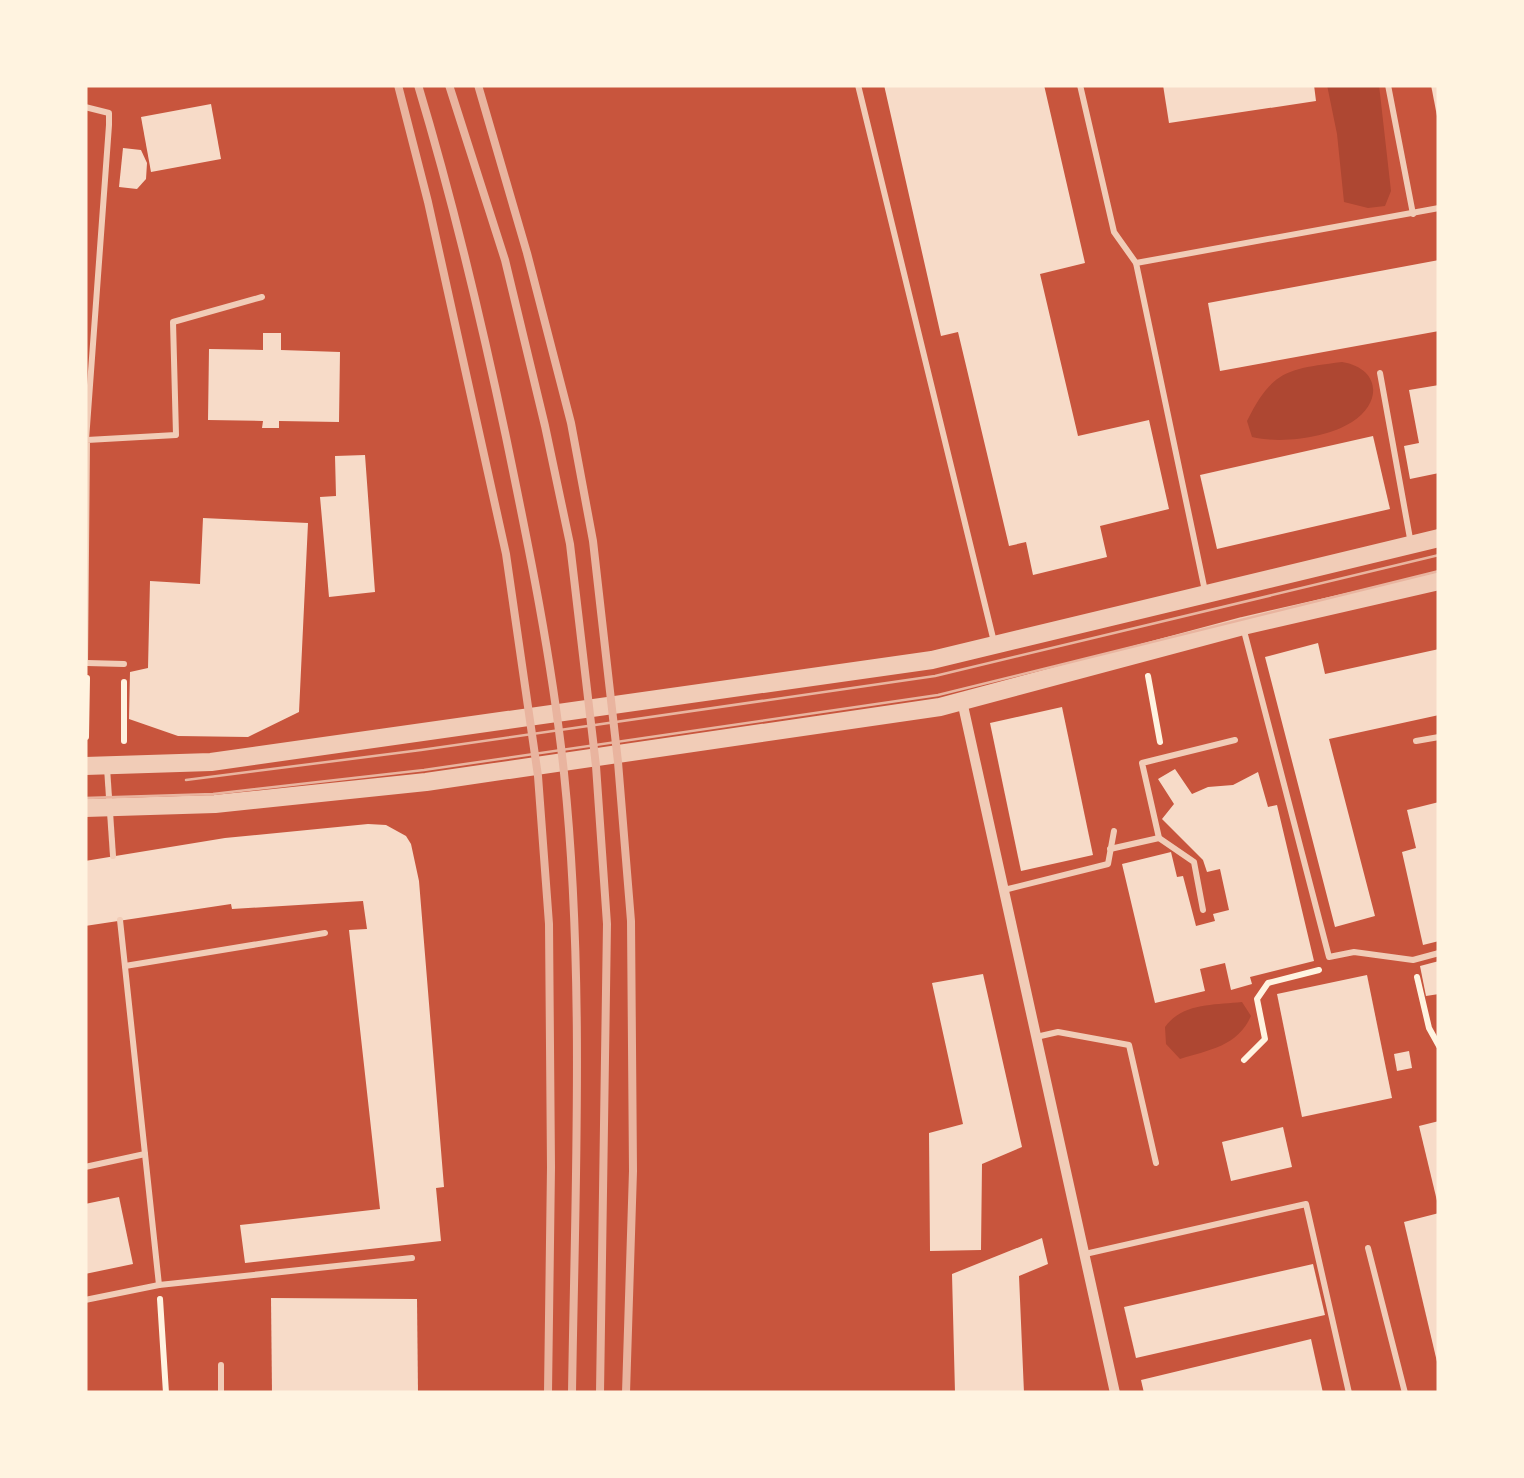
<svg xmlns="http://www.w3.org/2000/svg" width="1524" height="1478" font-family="Ubuntu,sans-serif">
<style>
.green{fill:#ae4732}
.building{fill:#f7dbc8}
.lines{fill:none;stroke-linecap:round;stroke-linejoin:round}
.path{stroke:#fff3e0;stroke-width:6}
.service{stroke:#f1ccb7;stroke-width:6}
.minor{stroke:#f1ccb7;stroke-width:10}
.tertiary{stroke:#f1ccb7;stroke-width:18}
.tram{stroke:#e9b49f;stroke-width:2.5}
.rail{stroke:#e9b49f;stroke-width:8}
</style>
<rect width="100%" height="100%" fill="#c8553d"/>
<g class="green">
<path d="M 1327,85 L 1379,85 L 1391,191 L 1385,206 L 1368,208 L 1344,202 L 1337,134 Z"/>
<path d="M 1342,362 C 1379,368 1384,401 1352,422 C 1327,438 1281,444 1252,437 L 1247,421 C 1272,370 1288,369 1342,362 Z"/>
<path d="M 1242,1002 L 1251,1016 C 1238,1046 1209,1050 1180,1059 L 1166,1044 L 1165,1027 C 1182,1003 1214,1005 1242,1002 Z"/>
</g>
<g class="building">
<path d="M 884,85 L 1044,85 L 1085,263 L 1040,274 L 1078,436 L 1149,420 L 1169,509 L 1100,526 L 1107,557 L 1033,575 L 1026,542 L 1009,546 L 958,332 L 941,336 Z"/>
<path d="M 1163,85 L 1314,85 L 1316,101 L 1169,123 Z"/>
<path d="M 1431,85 L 1439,85 L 1439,116 L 1437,116 Z"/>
<path d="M 211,104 L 221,159 L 151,172 L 141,117 Z"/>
<path d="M 123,148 L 141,150 L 147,163 L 146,179 L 137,189 L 119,187 Z"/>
<path d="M 1439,260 L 1439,331 L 1220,371 L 1208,303 Z"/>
<path d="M 263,333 L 281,333 L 281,350 L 340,352 L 339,422 L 279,421 L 279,428 L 262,428 L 263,421 L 208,420 L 209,349 L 263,350 Z"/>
<path d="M 1439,385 L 1439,473 L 1410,479 L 1404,446 L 1419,443 L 1409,390 Z"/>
<path d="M 1373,436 L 1390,509 L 1217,549 L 1200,475 Z"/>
<path d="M 365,455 L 375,592 L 329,597 L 320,497 L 336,496 L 335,456 Z"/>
<path d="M 203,518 L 308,523 L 299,712 L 248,737 L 178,736 L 129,719 L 130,672 L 148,668 L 150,581 L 200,584 Z"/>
<path d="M 1318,643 L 1325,674 L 1439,649 L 1439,715 L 1329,739 L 1375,916 L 1335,927 L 1265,657 Z"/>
<path d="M 1062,707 L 1093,855 L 1021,871 L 990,723 Z"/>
<path d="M 1175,769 L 1192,794 L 1208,787 L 1233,785 L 1258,772 L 1268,807 L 1277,805 L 1314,961 L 1250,977 L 1252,984 L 1231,990 L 1225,963 L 1200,969 L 1205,991 L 1155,1003 L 1122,864 L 1171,852 L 1177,877 L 1183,876 L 1196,926 L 1215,921 L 1213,914 L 1229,910 L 1220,869 L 1207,872 L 1203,860 L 1162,819 L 1174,804 L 1158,779 Z"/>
<path d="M 1439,802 L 1439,941 L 1423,945 L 1402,852 L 1416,848 L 1407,810 Z"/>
<path d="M 368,824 L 386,825 L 406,836 L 411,844 L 419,881 L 444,1187 L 436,1188 L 441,1241 L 245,1263 L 240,1225 L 380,1209 L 349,930 L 367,929 L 363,901 L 232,909 L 231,904 L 85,926 L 85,861 L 225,838 Z"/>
<path d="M 1439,961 L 1439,994 L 1426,996 L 1420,966 Z"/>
<path d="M 983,974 L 1022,1147 L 982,1164 L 981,1250 L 930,1251 L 929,1133 L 963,1124 L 932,983 Z"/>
<path d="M 1367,975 L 1392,1098 L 1302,1117 L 1277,994 Z"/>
<path d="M 1409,1051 L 1412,1068 L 1397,1071 L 1394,1054 Z"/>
<path d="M 1439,1121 L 1439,1204 L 1438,1205 L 1419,1126 Z"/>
<path d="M 1283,1127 L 1292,1167 L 1231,1181 L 1222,1142 Z"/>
<path d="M 119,1197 L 133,1264 L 85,1274 L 85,1204 Z"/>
<path d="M 1439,1213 L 1439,1366 L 1438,1366 L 1404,1222 Z"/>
<path d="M 1042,1238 L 1048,1264 L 1019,1276 L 1024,1393 L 955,1393 L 952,1274 Z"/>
<path d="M 1313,1264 L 1325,1315 L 1136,1358 L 1124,1307 Z"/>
<path d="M 271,1298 L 417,1299 L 418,1393 L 272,1393 Z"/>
<path d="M 1311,1339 L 1323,1393 L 1144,1393 L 1141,1380 Z"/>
</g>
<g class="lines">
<g class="path">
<path d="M 1148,676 L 1160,742"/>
<path d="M 86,737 L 87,678"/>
<path d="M 124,741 L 124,682"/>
<path d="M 1417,977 L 1429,1028 L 1439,1046"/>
<path d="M 1244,1060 L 1265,1039 L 1257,999 L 1268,983 L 1319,970"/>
<path d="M 160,1299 L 166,1393"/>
</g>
<g class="service">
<path d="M 858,85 L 994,642"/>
<path d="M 1080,85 L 1114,232 L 1136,263 L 1205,591"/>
<path d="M 1388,85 L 1413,214"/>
<path d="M 85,107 L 109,113 L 109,125 L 86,440"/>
<path d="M 1136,263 L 1439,208"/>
<path d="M 1380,373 L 1411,544"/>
<path d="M 1243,627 L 1329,957 L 1354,952 L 1413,960 L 1439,953"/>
<path d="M 85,663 L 87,440 L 176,435 L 173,322 L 262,297"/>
<path d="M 87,663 L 124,664"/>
<path d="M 1416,741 L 1439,737"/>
<path d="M 107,768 L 113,856"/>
<path d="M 1110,849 L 1159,838"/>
<path d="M 1004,890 L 1108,864 L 1114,831"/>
<path d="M 1203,910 L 1194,862 L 1159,838 L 1142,763 L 1235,740"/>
<path d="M 120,920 L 159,1285 L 412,1258"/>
<path d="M 125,966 L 325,933"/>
<path d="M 1036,1037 L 1058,1032 L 1129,1045 L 1156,1163"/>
<path d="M 85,1167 L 145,1154"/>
<path d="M 1368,1248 L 1405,1393"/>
<path d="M 1085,1254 L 1306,1204 L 1349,1393"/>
<path d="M 85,1300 L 159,1285"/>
<path d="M 221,1365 L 221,1393"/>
</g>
<path class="minor" d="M 962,701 L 1115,1393"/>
<g class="tertiary">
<path d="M 85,766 L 211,762 L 932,660 L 1439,538"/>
<path d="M 85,808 L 215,804 L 426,782 L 940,707 L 1243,626 L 1439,581"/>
</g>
<g class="tram">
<path d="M 186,780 L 421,750 L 935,676 L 1439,555"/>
<path d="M 85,798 L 213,794 L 424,770 L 938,695 L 1439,571"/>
</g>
<g class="rail">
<path d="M 398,85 L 428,202 L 506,554 L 538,776 L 549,924 L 551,1167 L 548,1393"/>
<path d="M 418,85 C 453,201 481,319 506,437 C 529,548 552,660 564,773 C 585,975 575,1190 572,1393"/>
<path d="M 449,85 L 505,260 L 545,426 L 570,544 L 596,766 L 607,924 L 600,1393"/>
<path d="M 478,85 L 527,253 L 571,423 L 593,541 L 618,762 L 631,921 L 633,1171 L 626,1393"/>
</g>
</g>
<rect width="1524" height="1478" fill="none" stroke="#fff3e0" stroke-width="175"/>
</svg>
